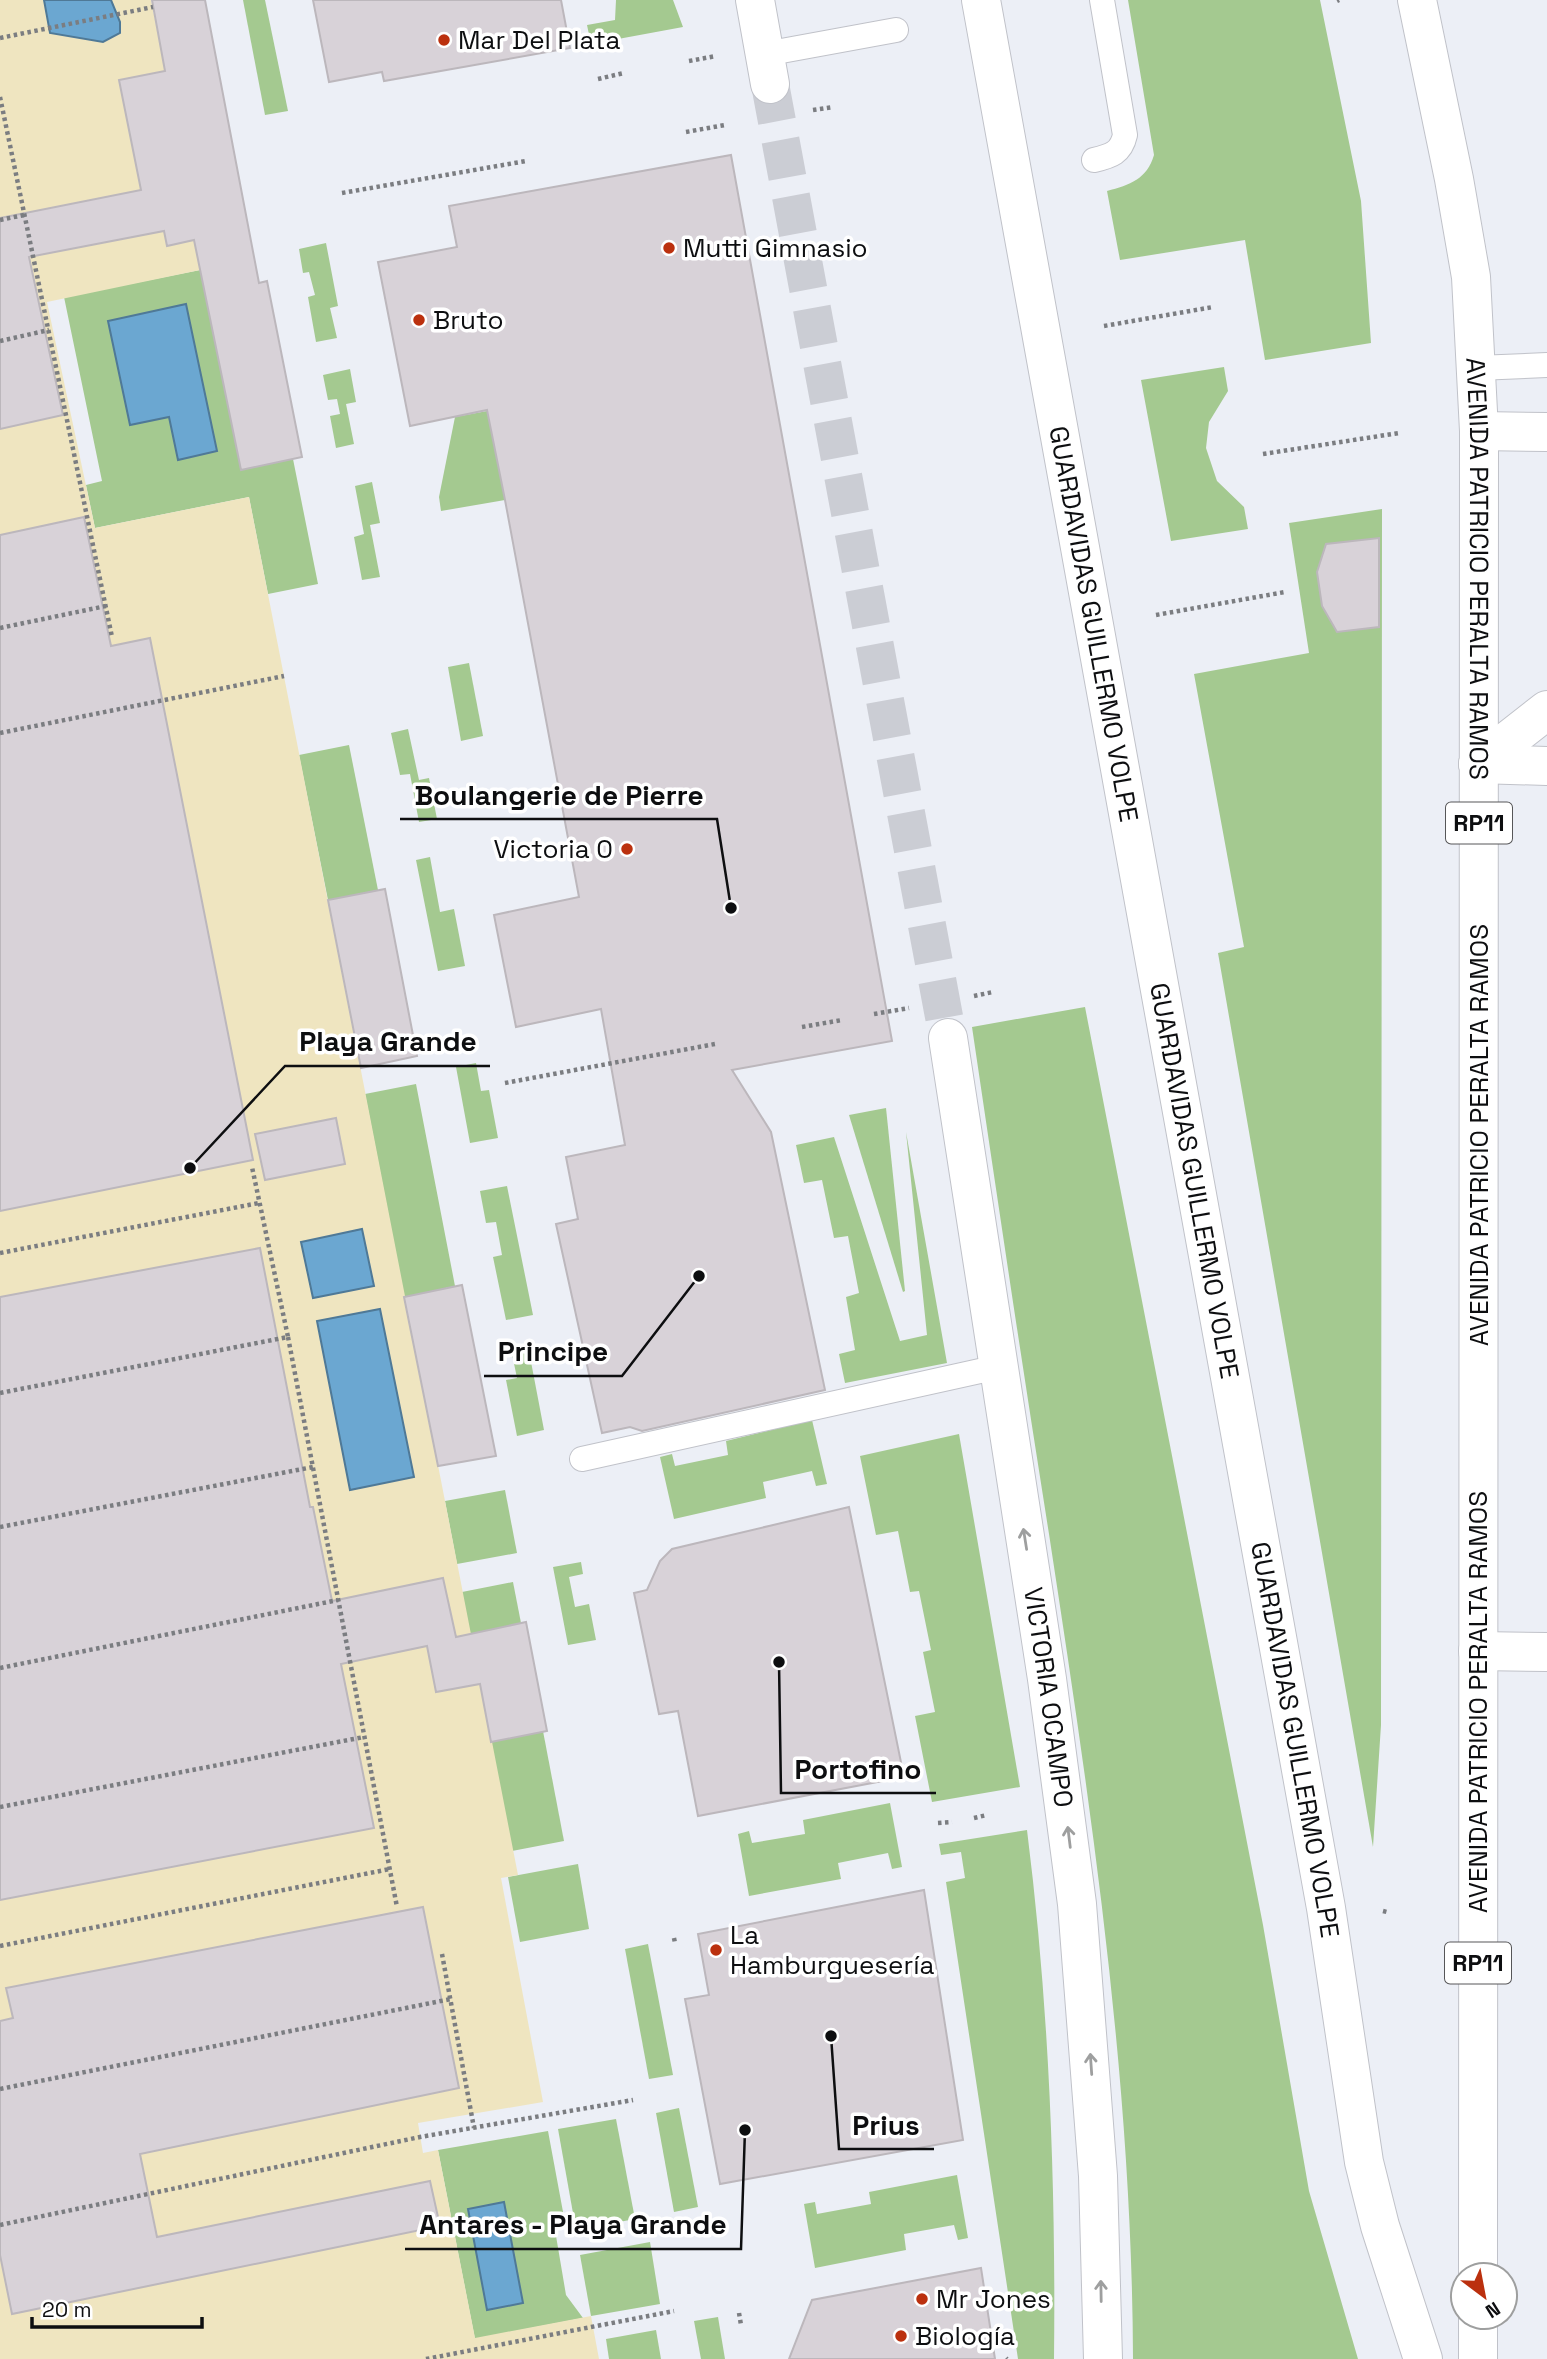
<svg xmlns="http://www.w3.org/2000/svg" width="1547" height="2359" font-family="'Space Grotesk',sans-serif">
<style>
.green{fill:#a4c990}
.sand{fill:#efe5c0}
.water{fill:#6ba7d1;stroke:#4f7997;stroke-width:2}
.building{fill:#d8d2d8;stroke:#bcb7bc;stroke-width:2}
.lines{fill:none;stroke-linecap:round;stroke-linejoin:round}
.secondary-tunnel{stroke:#cbcdd4;stroke-width:38;stroke-dasharray:38 19;stroke-linecap:butt}
.service-casing{stroke:#c0c2c9;stroke-width:26}
.minor-casing{stroke:#c0c2c9;stroke-width:40}
.secondary-casing{stroke:#c0c2c9;stroke-width:40}
.primary-casing{stroke:#c0c2c9;stroke-width:40}
.path{stroke:#7b7d81;stroke-width:4.5;stroke-dasharray:3.5 3.5;stroke-linecap:butt}
.service{stroke:#fff;stroke-width:24}
.minor{stroke:#fff;stroke-width:38}
.secondary{stroke:#fff;stroke-width:38}
.primary{stroke:#fff;stroke-width:38}
.oneway{stroke:#9e9f9f}
.poi-dot{fill:#bb300e;stroke:#fff;stroke-width:2.5}
.labels{text-anchor:middle;stroke-width:7;stroke-linejoin:round;paint-order:stroke}
.shield{fill:#fff;stroke:#565658;stroke-width:2}
.shield-label{font-size:24px;font-weight:bold;fill:#0d0e10}
.poi-label{font-size:26px;fill:#0d0e10;stroke:#fff;text-anchor:start}
.street-label{font-size:26px;fill:#0d0e10;stroke:#fff}
.leader{fill:none;stroke:#0d0e10;stroke-width:2.5}
.callout-dot{fill:#0d0e10;stroke:#fff;stroke-width:2.5}
.callout-label{font-size:28px;text-anchor:middle;font-weight:bold;fill:#0d0e10;stroke:#fff;stroke-width:7;stroke-linejoin:round;paint-order:stroke}
</style>
<rect width="100%" height="100%" fill="#eceff6"/>
<g class="green">
<path d="M 243,0 L 265,0 L 288,111 L 265,115 Z"/>
<path d="M 616,0 L 673,0 L 683,27 L 591,44 L 587,25 L 615,20 Z"/>
<path d="M 1128,0 L 1320,0 L 1361,201 L 1371,343 L 1265,360 L 1245,240 L 1120,260 L 1107,191 C 1130,185 1147,179 1154,155 Z"/>
<path d="M 326,243 L 338,306 L 330,308 L 337,338 L 316,342 L 308,297 L 315,295 L 309,272 L 303,273 L 299,249 Z"/>
<path d="M 205,269 L 205,294 L 241,470 L 293,459 L 318,584 L 268,594 L 249,497 L 95,528 L 86,485 L 102,481 L 64,297 Z"/>
<path d="M 1224,367 L 1228,391 L 1209,422 L 1206,448 L 1217,481 L 1244,507 L 1248,529 L 1171,541 L 1141,380 Z"/>
<path d="M 350,369 L 356,402 L 346,404 L 354,444 L 336,448 L 330,416 L 340,414 L 337,399 L 328,400 L 323,375 Z"/>
<path d="M 487,411 L 505,500 L 441,511 L 439,497 L 455,417 Z"/>
<path d="M 372,482 L 380,523 L 370,525 L 380,577 L 362,580 L 354,537 L 364,534 L 355,486 Z"/>
<path d="M 1382,509 L 1381,1725 L 1373,1847 L 1218,953 L 1244,947 L 1194,674 L 1309,653 L 1289,523 Z"/>
<path d="M 469,663 L 483,736 L 461,741 L 448,667 Z"/>
<path d="M 408,729 L 419,780 L 429,778 L 437,819 L 419,822 L 410,774 L 400,775 L 391,733 Z"/>
<path d="M 349,745 L 378,890 L 328,900 L 299,755 Z"/>
<path d="M 430,857 L 440,912 L 454,909 L 465,966 L 438,971 L 416,860 Z"/>
<path d="M 1085,1007 L 1263,1925 L 1309,2191 L 1358,2359 L 1133,2359 C 1132,2080 1091,1808 1049,1534 C 1022,1365 997,1196 972,1027 Z"/>
<path d="M 476,1063 L 481,1091 L 489,1090 L 498,1138 L 470,1143 L 456,1067 Z"/>
<path d="M 416,1084 L 455,1286 L 404,1297 L 439,1476 L 365,1094 Z"/>
<path d="M 886,1108 L 905,1291 L 903,1292 L 849,1115 Z"/>
<path d="M 906,1132 L 947,1363 L 845,1383 L 839,1354 L 855,1350 L 846,1297 L 859,1293 L 848,1236 L 834,1238 L 822,1180 L 804,1183 L 796,1145 L 834,1137 L 900,1341 L 927,1335 Z"/>
<path d="M 507,1186 L 533,1315 L 506,1320 L 493,1257 L 502,1255 L 496,1222 L 486,1223 L 480,1191 Z"/>
<path d="M 528,1346 L 544,1430 L 517,1436 L 506,1380 L 517,1378 L 511,1349 Z"/>
<path d="M 812,1420 L 827,1484 L 816,1486 L 812,1471 L 763,1482 L 766,1498 L 674,1519 L 660,1457 L 672,1454 L 675,1466 L 728,1455 L 726,1441 Z"/>
<path d="M 959,1434 L 1020,1787 L 932,1802 L 915,1716 L 935,1712 L 923,1652 L 931,1650 L 919,1591 L 910,1592 L 898,1531 L 876,1535 L 860,1456 Z"/>
<path d="M 505,1490 L 517,1553 L 457,1564 L 445,1501 Z"/>
<path d="M 581,1562 L 583,1574 L 569,1577 L 575,1607 L 589,1604 L 596,1640 L 568,1645 L 553,1567 Z"/>
<path d="M 513,1582 L 521,1623 L 470,1634 L 462,1592 Z"/>
<path d="M 543,1731 L 564,1841 L 512,1851 L 491,1742 Z"/>
<path d="M 890,1803 L 902,1867 L 892,1869 L 888,1853 L 838,1863 L 841,1879 L 749,1896 L 738,1834 L 749,1831 L 752,1843 L 805,1834 L 803,1820 Z"/>
<path d="M 1027,1830 C 1049,2004 1056,2183 1054,2359 L 1018,2359 L 946,1882 L 965,1878 L 961,1852 L 941,1855 L 939,1844 Z"/>
<path d="M 578,1864 L 589,1929 L 520,1942 L 508,1877 Z"/>
<path d="M 648,1944 L 673,2075 L 649,2079 L 625,1949 Z"/>
<path d="M 679,2108 L 698,2207 L 674,2212 L 656,2113 Z"/>
<path d="M 616,2119 L 635,2219 L 576,2230 L 558,2129 Z"/>
<path d="M 548,2131 L 566,2228 L 555,2230 L 566,2295 L 583,2318 L 475,2339 L 438,2150 Z"/>
<path d="M 957,2175 L 968,2238 L 958,2240 L 954,2225 L 904,2234 L 906,2250 L 815,2268 L 804,2204 L 815,2202 L 817,2214 L 871,2204 L 869,2192 Z"/>
<path d="M 650,2242 L 660,2304 L 591,2316 L 580,2255 Z"/>
<path d="M 718,2317 L 725,2359 L 701,2359 L 694,2321 Z"/>
<path d="M 656,2330 L 661,2359 L 609,2359 L 606,2339 Z"/>
</g>
<path class="sand" d="M 0,0 L 151,0 L 205,269 L 47,302 L 95,528 L 249,497 L 518,1875 L 501,1878 L 543,2102 L 418,2123 L 423,2153 L 438,2150 L 475,2338 L 591,2316 L 599,2359 L 0,2359 Z"/>
<g class="water">
<path d="M 44,0 L 111,0 L 120,22 L 120,33 L 103,42 L 50,33 Z"/>
<path d="M 186,304 L 217,451 L 178,460 L 169,417 L 130,425 L 108,321 Z"/>
<path d="M 362,1229 L 374,1286 L 313,1298 L 301,1242 Z"/>
<path d="M 380,1309 L 414,1477 L 350,1490 L 317,1321 Z"/>
<path d="M 504,2202 L 523,2303 L 487,2310 L 468,2209 Z"/>
</g>
<g class="building">
<path d="M 152,0 L 205,0 L 259,283 L 267,281 L 302,457 L 241,470 L 194,240 L 167,246 L 164,231 L 29,257 L 63,415 L 0,429 L 0,218 L 141,190 L 119,80 L 165,71 Z"/>
<path d="M 313,0 L 561,0 L 570,48 L 384,81 L 382,72 L 329,82 Z"/>
<path d="M 731,155 L 892,1041 L 732,1070 L 771,1132 L 825,1390 L 642,1431 L 630,1427 L 602,1433 L 556,1224 L 578,1219 L 566,1157 L 625,1145 L 601,1009 L 516,1027 L 494,915 L 579,897 L 505,500 L 487,410 L 410,426 L 378,262 L 457,247 L 449,206 Z"/>
<path d="M 84,517 L 111,646 L 150,638 L 253,1160 L 0,1211 L 0,535 Z"/>
<path d="M 1379,538 L 1379,627 L 1337,632 L 1322,606 L 1317,572 L 1326,544 Z"/>
<path d="M 385,889 L 417,1056 L 361,1068 L 328,900 Z"/>
<path d="M 336,1118 L 345,1164 L 265,1180 L 255,1134 Z"/>
<path d="M 260,1248 L 310,1507 L 313,1507 L 332,1601 L 443,1578 L 456,1637 L 526,1622 L 547,1731 L 491,1742 L 480,1684 L 436,1692 L 427,1646 L 341,1664 L 374,1828 L 0,1900 L 0,1297 Z"/>
<path d="M 462,1285 L 496,1456 L 438,1466 L 404,1297 Z"/>
<path d="M 849,1507 L 904,1777 L 698,1816 L 678,1711 L 659,1714 L 634,1593 L 647,1590 L 660,1561 L 672,1549 Z"/>
<path d="M 924,1890 L 963,2140 L 720,2184 L 685,1999 L 709,1995 L 698,1934 Z"/>
<path d="M 423,1907 L 459,2088 L 140,2154 L 157,2237 L 430,2181 L 440,2226 L 12,2314 L 0,2255 L 0,2021 L 13,2018 L 6,1988 Z"/>
<path d="M 981,2268 L 995,2359 L 789,2359 L 812,2300 Z"/>
</g>
<g class="lines">
<path class="secondary-tunnel" d="M 770,84 L 948,1038"/>
<defs>
<g id="service">
<path d="M 765,54 L 896,30"/>
<path d="M 1094,160 C 1111,156 1121,153 1125,135 L 1102,0"/>
<path d="M 1477,368 L 1547,365"/>
<path d="M 582,1459 L 998,1367"/>
</g>
<g id="minor">
<path d="M 1479,431 L 1547,432"/>
<path d="M 1478,764 L 1547,710"/>
<path d="M 1478,764 L 1547,766"/>
<path d="M 1478,1651 L 1547,1652"/>
</g>
<g id="secondary">
<path d="M 755,0 L 770,84"/>
<path id="s1" d="M 981,0 L 1326,1908 L 1364,2162 L 1380,2226 L 1423,2359"/>
<path id="s2" d="M 948,1038 L 1047,1679 L 1077,1904 L 1098,2176 L 1103,2359"/>
</g>
<g id="primary">
<path id="s3" d="M 1417,0 L 1454,179 L 1471,277 L 1479,431 L 1478,2275"/>
<path d="M 1478,2359 L 1478,2317"/>
</g>
</defs>
<use href="#service" class="service-casing"/>
<use href="#minor" class="minor-casing"/>
<use href="#secondary" class="secondary-casing"/>
<use href="#primary" class="primary-casing"/>
<g class="path">
<path d="M 1337,1 L 1339,0"/>
<path d="M 0,38 L 153,7"/>
<path d="M 689,61 L 716,56"/>
<path d="M 598,79 L 624,73"/>
<path d="M 0,97 L 112,637"/>
<path d="M 813,110 L 833,107"/>
<path d="M 686,132 L 725,125"/>
<path d="M 342,193 L 526,161"/>
<path d="M 0,220 L 24,215"/>
<path d="M 1104,326 L 1213,307"/>
<path d="M 0,341 L 49,330"/>
<path d="M 1263,454 L 1399,433"/>
<path d="M 1156,615 L 1285,592"/>
<path d="M 0,628 L 106,606"/>
<path d="M 0,733 L 284,676"/>
<path d="M 974,996 L 993,992"/>
<path d="M 874,1014 L 909,1008"/>
<path d="M 802,1027 L 842,1020"/>
<path d="M 505,1083 L 715,1044"/>
<path d="M 0,1253 L 259,1203"/>
<path d="M 288,1337 L 397,1907"/>
<path d="M 0,1393 L 288,1337 L 252,1167"/>
<path d="M 0,1527 L 313,1467"/>
<path d="M 0,1668 L 338,1600"/>
<path d="M 0,1807 L 364,1737"/>
<path d="M 974,1818 L 987,1815"/>
<path d="M 938,1823 L 952,1822"/>
<path d="M 1383,1911 L 1387,1912"/>
<path d="M 674,1938 L 675,1943"/>
<path d="M 0,1946 L 390,1869"/>
<path d="M 442,1954 L 474,2128"/>
<path d="M 0,2089 L 451,1999"/>
<path d="M 0,2225 L 420,2137 L 633,2100"/>
<path d="M 739,2313 L 741,2325"/>
<path d="M 1006,2358 L 1007,2359"/>
<path d="M 426,2359 L 674,2311"/>
</g>
<use href="#service" class="service"/>
<use href="#minor" class="minor"/>
<use href="#secondary" class="secondary"/>
<use href="#primary" class="primary"/>
</g>
<defs><path id="oneway-shaft" d="M-6 0H5M1.5-3L5.5 0L1.5 3" fill="none" stroke-width="1.6" stroke-linecap="round" stroke-linejoin="round" transform="scale(1.75)"/></defs>
<g class="oneway">
<use href="#oneway-shaft" transform="translate(1025 1539) rotate(-99)"/>
<use href="#oneway-shaft" transform="translate(1069 1837) rotate(-97)"/>
<use href="#oneway-shaft" transform="translate(1091 2064) rotate(-94)"/>
<use href="#oneway-shaft" transform="translate(1101 2291) rotate(-91)"/>
</g>
<g class="poi-dot">
<circle cx="444" cy="40" r="7"/>
<circle cx="669" cy="248" r="7"/>
<circle cx="419" cy="320" r="7"/>
<circle cx="627" cy="849" r="7"/>
<circle cx="716" cy="1950" r="7"/>
<circle cx="922" cy="2299" r="7"/>
<circle cx="901" cy="2336" r="7"/>
</g>
<g class="labels">
<g class="shield">
<rect x="1446" y="802.5" width="66" height="41" rx="5"/>
<rect x="1445" y="1942.5" width="66" height="41" rx="5"/>
</g>
<g class="shield-label">
<text x="1479" y="831">RP11</text>
<text x="1478" y="1971">RP11</text>
</g>
<g class="poi-label">
<text x="458" y="49">Mar Del Plata</text>
<text x="683" y="257">Mutti Gimnasio</text>
<text x="433" y="329">Bruto</text>
<text x="613" y="858" text-anchor="end">Victoria 0</text>
<text x="730" y="1944">La<tspan x="730" dy="30">Hamburguesería</tspan></text>
<text x="936" y="2308">Mr Jones</text>
<text x="915" y="2345">Biología</text>
</g>
<g class="street-label">
<text dy="9" stroke="none"><textPath href="#s3" startOffset="574">AVENIDA PATRICIO PERALTA RAMOS</textPath></text>
<text dy="9" stroke="none"><textPath href="#s1" startOffset="634">GUARDAVIDAS GUILLERMO VOLPE</textPath></text>
<text transform="translate(1479 1135) rotate(-90)" y="9">AVENIDA PATRICIO PERALTA RAMOS</text>
<text dy="9" stroke="none"><textPath href="#s1" startOffset="1200">GUARDAVIDAS GUILLERMO VOLPE</textPath></text>
<text dy="9" stroke="none"><textPath href="#s2" startOffset="667">VICTORIA OCAMPO</textPath></text>
<text transform="translate(1478 1702) rotate(-90)" y="9">AVENIDA PATRICIO PERALTA RAMOS</text>
<text dy="9" stroke="none"><textPath href="#s1" startOffset="1768">GUARDAVIDAS GUILLERMO VOLPE</textPath></text>
</g>
</g>
<path class="leader" d="M731 908L717 819H400M190 1168L285 1066H490M699 1276L622 1376H484M779 1662L781 1793H936M831 2036L839 2149H934M745 2130L741 2249H405"/>
<g class="callout-dot">
<circle cx="731" cy="908" r="7"/>
<circle cx="190" cy="1168" r="7"/>
<circle cx="699" cy="1276" r="7"/>
<circle cx="779" cy="1662" r="7"/>
<circle cx="831" cy="2036" r="7"/>
<circle cx="745" cy="2130" r="7"/>
</g>
<g class="callout-label">
<text x="559" y="805">Boulangerie de Pierre</text>
<text x="388" y="1051">Playa Grande</text>
<text x="553" y="1361">Principe</text>
<text x="858" y="1779">Portofino</text>
<text x="886" y="2135">Prius</text>
<text x="573" y="2234">Antares - Playa Grande</text>
</g>
<g transform="translate(1484 2296) rotate(148)"><circle r="33" fill="#ffffff" stroke="#9e9f9f" stroke-width="2"/>
<path d="M0-5L12 26L0 18L-12 26Z" fill="#bb300e"/>
<text y="-10" font-size="19" font-weight="bold" text-anchor="middle" fill="#0d0e10">N</text>
</g>
<path d="M32 2317v10h170v-10" fill="none" stroke="#0d0e10" stroke-width="3.5"/>
<text x="42" y="2317" font-size="21" fill="#0d0e10" stroke="#ffffff" stroke-width="5" paint-order="stroke">20 m</text>
</svg>
